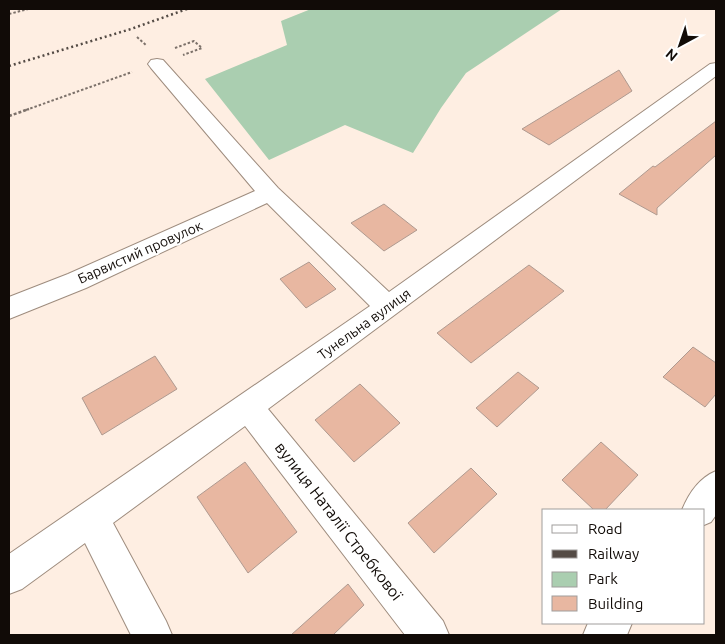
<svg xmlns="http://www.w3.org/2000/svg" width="725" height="644" font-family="Ubuntu,sans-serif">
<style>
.green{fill:#aaceb0}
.building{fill:#e8b7a1;stroke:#af9a90}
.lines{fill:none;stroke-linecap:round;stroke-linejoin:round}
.minor-casing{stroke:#9e8c7e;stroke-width:2}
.path-far1{stroke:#7c716a;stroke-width:2;stroke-dasharray:2.5 2;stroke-linecap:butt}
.path{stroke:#7c716a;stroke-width:2.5;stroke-dasharray:3 2;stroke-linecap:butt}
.minor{fill:#fff;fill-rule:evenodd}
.rail{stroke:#544b45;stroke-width:2.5;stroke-dasharray:2 3;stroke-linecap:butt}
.labels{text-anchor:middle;stroke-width:4.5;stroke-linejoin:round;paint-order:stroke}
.street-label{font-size:14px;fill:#110b07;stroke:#fff}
.near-street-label{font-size:16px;fill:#110b07;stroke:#fff}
</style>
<rect width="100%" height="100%" fill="#feeee2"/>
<path class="green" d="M 311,9 L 562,9 L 466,73 L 441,108 L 413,153 L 345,125 L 269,160 L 205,79 L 287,45 L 281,21 Z"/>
<g class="building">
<path d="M 619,70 L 632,91 L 549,145 L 522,129 Z"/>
<path d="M 716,121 L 716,155 L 657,208 L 657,215 L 619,194 L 653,166 L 655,167 Z"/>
<path d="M 384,204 L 417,230 L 384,251 L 351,223 Z"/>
<path d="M 309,262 L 336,289 L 306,308 L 280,279 Z"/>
<path d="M 529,265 L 564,291 L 471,363 L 437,333 Z"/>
<path d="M 693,347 L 716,363 L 716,394 L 705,407 L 663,377 Z"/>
<path d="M 155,356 L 177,389 L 102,435 L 82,398 Z"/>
<path d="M 518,372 L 539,388 L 497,427 L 476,408 Z"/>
<path d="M 360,384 L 400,423 L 354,462 L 315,420 Z"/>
<path d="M 601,442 L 638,475 L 605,510 L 594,510 L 562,480 Z"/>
<path d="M 245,462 L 297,532 L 248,573 L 197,497 Z"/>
<path d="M 471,468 L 497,494 L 434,553 L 408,523 Z"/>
<path d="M 348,584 L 364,605 L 333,635 L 291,635 Z"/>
</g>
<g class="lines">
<defs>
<g id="minor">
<path d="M 157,59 L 163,60 L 278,188 L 389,292 L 710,64 L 716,63 L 716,76 L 268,409 L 443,621 L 449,635 L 405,635 L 245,426 L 113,523 L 166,621 L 172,635 L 131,635 L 85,543 L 22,589 L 9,594 L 9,554 L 370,306 L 267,203 L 86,288 L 9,319 L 9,297 L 68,274 L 255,191 L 151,68 L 148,64 L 151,60 Z"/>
<path d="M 716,471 L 716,515 L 711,522 L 704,525 L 704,510 L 682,510 C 689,493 699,478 716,471 Z"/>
<path d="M 588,623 L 632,623 L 627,635 L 583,635 Z"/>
</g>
</defs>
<use href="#minor" class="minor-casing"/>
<g class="path-far1">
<path d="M 9,14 L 28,9"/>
<path d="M 137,37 L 146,45"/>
<path d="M 175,48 L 194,41 L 202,48 L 183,55"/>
<path d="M 26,110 L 132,72"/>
</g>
<path class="path" d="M 9,116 L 29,109"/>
<use href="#minor" class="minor"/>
<path class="rail" d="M 9,66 L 131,29 L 187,9"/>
</g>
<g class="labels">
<g class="street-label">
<text transform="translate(140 252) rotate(-24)" y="5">Барвистий провулок</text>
<text transform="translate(364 324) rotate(-36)" y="5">Тунельна вулиця</text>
</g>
<g class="near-street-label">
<text transform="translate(339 521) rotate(52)" y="6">вулиця Наталії Стребкової</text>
</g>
</g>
<rect width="725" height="644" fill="none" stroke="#110b07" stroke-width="20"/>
<rect x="542" y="509" width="162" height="115" fill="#ffffff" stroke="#a09d9c"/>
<rect x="552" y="525" width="25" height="8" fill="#ffffff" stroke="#a09d9c"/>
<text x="588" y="534" font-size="15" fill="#110b07">Road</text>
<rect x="552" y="550" width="25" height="8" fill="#544b45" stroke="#a09d9c"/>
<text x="588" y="559" font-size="15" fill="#110b07">Railway</text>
<rect x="552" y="572" width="25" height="15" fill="#aaceb0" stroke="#a09d9c"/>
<text x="588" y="584" font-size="15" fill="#110b07">Park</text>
<rect x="552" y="596" width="25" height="15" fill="#e8b7a1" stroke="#a09d9c"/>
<text x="588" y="609" font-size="15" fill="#110b07">Building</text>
<g transform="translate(680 45) rotate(220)" stroke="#ffffff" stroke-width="4" paint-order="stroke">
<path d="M0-4L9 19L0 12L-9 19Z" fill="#110b07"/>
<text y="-8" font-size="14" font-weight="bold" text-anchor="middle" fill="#110b07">N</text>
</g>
</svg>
